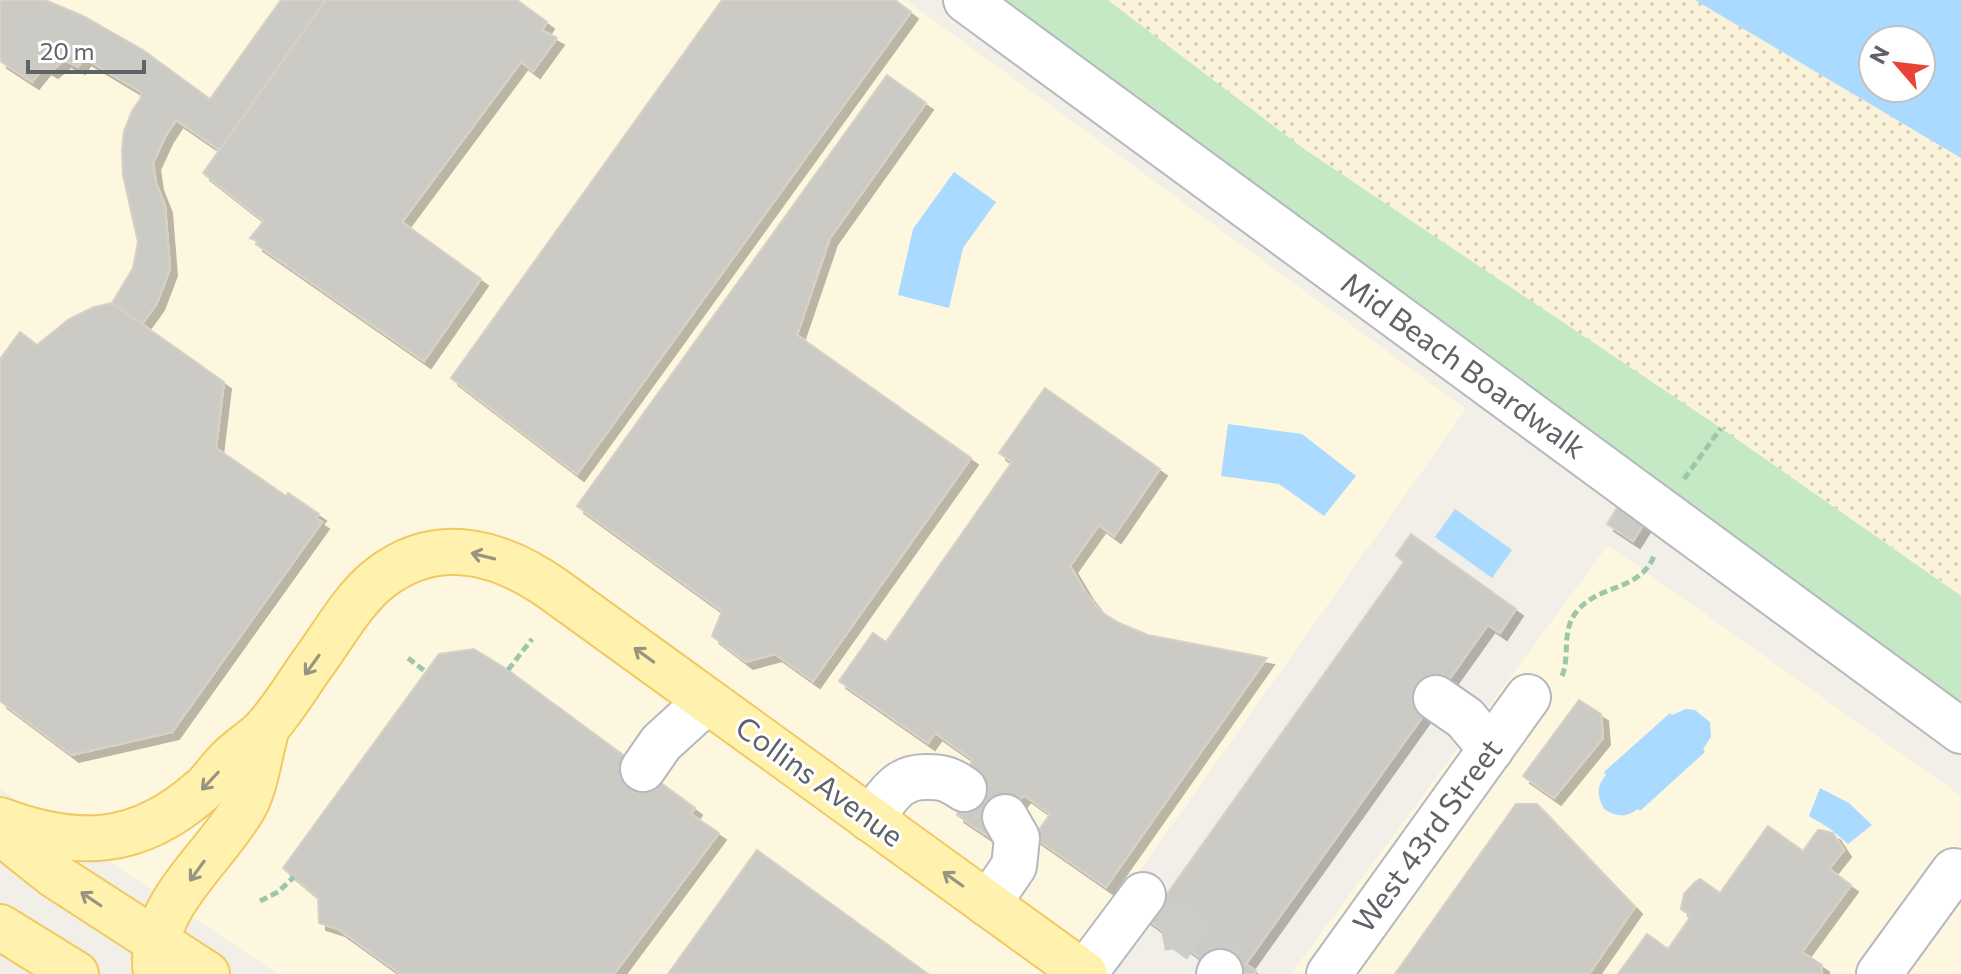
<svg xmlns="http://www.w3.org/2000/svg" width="1961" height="974" font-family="Commissioner,sans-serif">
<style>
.commercial{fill:#fef7e0}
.grass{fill:#c5e8c5}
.sand{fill:url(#sand-dots)}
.water{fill:#aadaff;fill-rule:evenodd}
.building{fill:#cccac5;stroke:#d6d1c6;stroke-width:2;filter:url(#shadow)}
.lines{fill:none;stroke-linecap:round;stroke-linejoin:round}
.minor-tunnel{stroke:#ccccc8;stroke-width:44;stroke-dasharray:44 22;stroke-linecap:butt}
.minor-casing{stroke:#b5b8bc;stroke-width:48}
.major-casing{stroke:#f2c960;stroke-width:48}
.path{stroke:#9cc7a9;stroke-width:5;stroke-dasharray:8 4;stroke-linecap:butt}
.minor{stroke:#fff;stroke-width:44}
.major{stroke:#fff2af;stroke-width:44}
.oneway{stroke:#979581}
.labels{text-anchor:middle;stroke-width:6;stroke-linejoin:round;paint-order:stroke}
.street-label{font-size:30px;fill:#5f6368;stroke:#fff}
</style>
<defs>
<pattern id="sand-dots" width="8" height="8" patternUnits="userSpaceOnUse" patternTransform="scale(2)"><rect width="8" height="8" fill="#fbf3d9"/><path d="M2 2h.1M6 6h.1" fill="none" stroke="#cec8b4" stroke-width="1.8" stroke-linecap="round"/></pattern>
<filter id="shadow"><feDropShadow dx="7" dy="7" stdDeviation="0" flood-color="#0004"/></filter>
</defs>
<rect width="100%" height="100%" fill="#f1efe8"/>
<g class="commercial">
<path d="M 0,0 L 906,0 L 1466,409 L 1067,974 L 278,974 L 0,789 Z"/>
<path d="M 1608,545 L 1961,796 L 1961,974 L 1291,974 Z"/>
</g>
<path class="grass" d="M 981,0 L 1108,0 L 1303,148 L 1721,428 L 1961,596 L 1961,711 Z"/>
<path class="sand" d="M 1108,0 L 1695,0 L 1961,158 L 1961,595 L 1721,428 L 1303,148 Z"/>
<g class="water">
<path d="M 1695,0 L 1961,0 L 1961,158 ZM 1873,40 L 1921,40 L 1921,88 L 1873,88 Z"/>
<path d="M 954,172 L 996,202 L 963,248 L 949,308 L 898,295 L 913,229 Z"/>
<path d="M 1228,424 L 1302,434 L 1356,476 L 1324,516 L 1279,484 L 1221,476 Z"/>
<path d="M 1455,509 L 1512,550 L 1492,578 L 1435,537 Z"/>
<path d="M 1686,709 L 1695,710 L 1710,722 L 1711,737 L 1703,749 L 1705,752 L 1640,811 L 1638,809 C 1626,818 1617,817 1604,809 C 1597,797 1596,786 1606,775 L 1604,772 L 1670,713 L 1672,715 Z"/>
<path d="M 1820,788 L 1849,803 L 1872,825 L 1848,844 L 1829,828 L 1809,816 Z"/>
</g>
<g class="building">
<path d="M 0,0 L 45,0 L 83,16 L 143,50 L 210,99 L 281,0 L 326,0 L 220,150 L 176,120 L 165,137 L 153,163 L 156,183 L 165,206 L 170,269 L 157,303 L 142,324 L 112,303 L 133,268 L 138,242 L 123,175 L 122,149 L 124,131 L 132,111 L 141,98 L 141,92 L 84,58 L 78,67 L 64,60 L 51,71 L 44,67 L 32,82 L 0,61 Z"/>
<path d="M 326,0 L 517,0 L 547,22 L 542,30 L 557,38 L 533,71 L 521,62 L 402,222 L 481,279 L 424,361 L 256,244 L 257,241 L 250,238 L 264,221 L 203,173 Z"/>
<path d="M 722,0 L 895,0 L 911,12 L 577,474 L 451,378 Z"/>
<path d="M 887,75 L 926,103 L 830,238 L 797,335 L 971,458 L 813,681 L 775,654 L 746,662 L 712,636 L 722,611 L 577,506 Z"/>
<path d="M 112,303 L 224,382 L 216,448 L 286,496 L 288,493 L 319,514 L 316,518 L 322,522 L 172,732 L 72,755 L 0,701 L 0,359 L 20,332 L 37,345 L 69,319 L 94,307 Z"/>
<path d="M 1045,388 L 1160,469 L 1114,536 L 1099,525 L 1070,566 L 1086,593 L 1101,612 L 1119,623 L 1148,635 L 1267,658 L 1106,887 L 1034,837 L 1050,814 L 1024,795 L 988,836 L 957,815 L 972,759 L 935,733 L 928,743 L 839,681 L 873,633 L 886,642 L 1012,462 L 999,453 Z"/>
<path d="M 1621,502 L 1647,519 L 1633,541 L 1607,524 Z"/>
<path d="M 1411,534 L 1516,609 L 1500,633 L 1488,625 L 1246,964 L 1256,971 L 1254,974 L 1223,974 L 1138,913 L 1162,901 L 1404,562 L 1396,555 Z"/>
<path d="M 474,649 L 508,670 L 695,808 L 691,814 L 719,833 L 614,974 L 401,974 L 338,929 L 319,923 L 318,897 L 283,868 L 439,654 Z"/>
<path d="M 1579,700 L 1601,714 L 1603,738 L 1554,798 L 1523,776 Z"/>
<path d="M 1516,804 L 1537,804 L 1635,907 L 1589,974 L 1395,974 Z"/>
<path d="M 1768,826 L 1803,851 L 1818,830 L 1821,830 L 1833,833 L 1844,850 L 1829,869 L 1851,885 L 1802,952 L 1822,965 L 1822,974 L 1618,974 L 1647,934 L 1668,949 L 1691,916 L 1681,909 L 1684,894 L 1694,883 L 1700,879 L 1720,893 Z"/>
<path d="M 757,850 L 928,974 L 668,974 Z"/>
</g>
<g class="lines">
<path class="minor-tunnel" d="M 1161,929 L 1178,926 L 1221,957 L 1220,972"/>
<defs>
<g id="minor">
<path d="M 966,0 L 1961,731"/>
<path d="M 1436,698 L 1465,718 L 1491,749"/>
<path d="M 643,769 L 661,743 L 707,701"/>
<path d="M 870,819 C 888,797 897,775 929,777 C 944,777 951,780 964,789"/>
<path d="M 988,904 L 1014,866 L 1017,838 L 1005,817"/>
<path d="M 1084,974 L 1143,895"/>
<path d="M 1219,974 L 1220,972"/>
<path d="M 1329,974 L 1528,697"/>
<path d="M 1879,974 L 1954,871"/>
</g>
<g id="major">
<path d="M 0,820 C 78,849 138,847 202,790 C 213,781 220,768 230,759 C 242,747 257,739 267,727 C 284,708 298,684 313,663 C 333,636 353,599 380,578 C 437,534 499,551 553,589 L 1085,974"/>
<path d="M 0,832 L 54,875 L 207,974"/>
<path d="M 0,927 L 76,974"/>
<path d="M 156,974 C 146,907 216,858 245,805 C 256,785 260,751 267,728"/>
</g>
</defs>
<use href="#minor" class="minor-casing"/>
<use href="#major" class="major-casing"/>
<g class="path">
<path d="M 1684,479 L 1721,428"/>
<path d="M 408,658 L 426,672"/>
<path d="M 508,670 L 532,639"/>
<path d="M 1562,676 C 1571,654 1560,630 1578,610 C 1600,584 1640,591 1654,556"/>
<path d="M 260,901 L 278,892 L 294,877"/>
</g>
<use href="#minor" class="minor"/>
<use href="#major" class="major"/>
</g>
<defs><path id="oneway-shaft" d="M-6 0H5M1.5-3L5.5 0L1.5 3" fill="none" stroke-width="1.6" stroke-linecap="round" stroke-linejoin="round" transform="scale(2)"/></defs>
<g class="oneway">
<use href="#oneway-shaft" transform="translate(483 556) rotate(-166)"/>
<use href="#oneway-shaft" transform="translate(644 655) rotate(-144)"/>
<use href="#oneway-shaft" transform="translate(312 665) rotate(126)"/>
<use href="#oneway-shaft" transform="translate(210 781) rotate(133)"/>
<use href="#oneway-shaft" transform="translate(197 871) rotate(126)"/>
<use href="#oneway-shaft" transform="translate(953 879) rotate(-144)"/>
<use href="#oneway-shaft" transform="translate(91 899) rotate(-146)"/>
</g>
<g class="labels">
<g class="street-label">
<text transform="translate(1463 366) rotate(36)" y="10">Mid Beach Boardwalk</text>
<text transform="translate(819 782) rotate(36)" y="10">Collins Avenue</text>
<text transform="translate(1428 836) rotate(-54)" y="10">West 43rd Street</text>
</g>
</g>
<g transform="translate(1897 64) rotate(298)"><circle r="38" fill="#ffffff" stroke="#bfc1c3" stroke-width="2"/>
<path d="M0-6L14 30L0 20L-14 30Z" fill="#ea4335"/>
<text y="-12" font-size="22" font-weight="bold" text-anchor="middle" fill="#5f6368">N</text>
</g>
<path d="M28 60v12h116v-12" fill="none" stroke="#5f6368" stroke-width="4"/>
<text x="40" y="60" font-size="24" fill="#5f6368" stroke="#ffffff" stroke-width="6" paint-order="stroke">20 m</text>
</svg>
